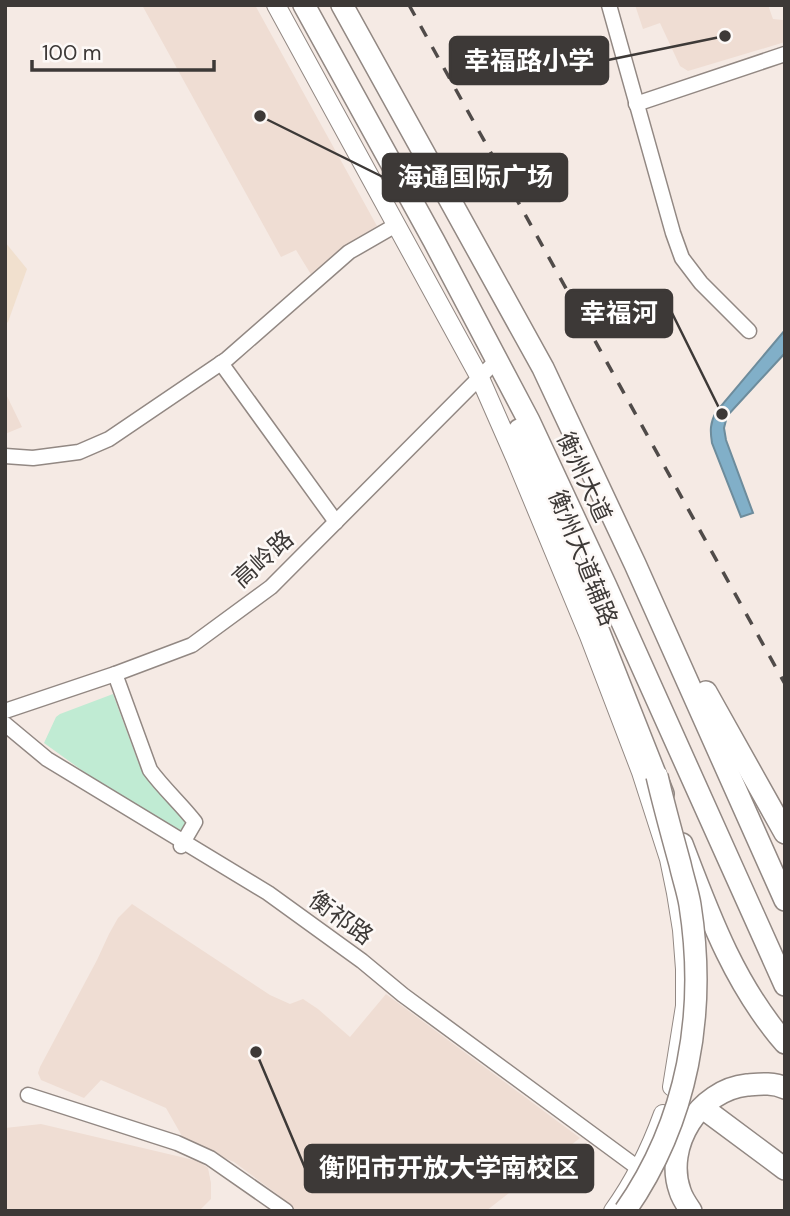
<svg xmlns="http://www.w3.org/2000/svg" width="790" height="1216" font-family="'DM Sans','Noto Sans SC',sans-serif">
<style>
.built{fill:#efddd3}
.industrial{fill:#f1e0ce}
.green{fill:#c0ebd3}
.water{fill:#81afc8;stroke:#6d8c9c;stroke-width:2}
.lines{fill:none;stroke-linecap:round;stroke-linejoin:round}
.minor-casing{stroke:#928883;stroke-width:17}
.major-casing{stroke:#928883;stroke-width:20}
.highway-casing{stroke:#928883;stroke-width:24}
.minor{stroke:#fff;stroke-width:14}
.major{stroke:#fff;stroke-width:18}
.highway{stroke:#fff;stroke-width:21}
.rail{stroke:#504b49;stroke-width:3.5;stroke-dasharray:12 12;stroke-linecap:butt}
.highway-bridge-casing{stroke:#928883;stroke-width:24;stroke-linecap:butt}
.highway-bridge{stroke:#fff;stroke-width:21}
.labels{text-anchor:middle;stroke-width:5;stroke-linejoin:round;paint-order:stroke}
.street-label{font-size:24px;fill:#3d3937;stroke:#fdf9f7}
.leader{fill:none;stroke:#3d3937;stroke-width:2.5}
.callout-dot{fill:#3d3937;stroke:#fdf9f7;stroke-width:2.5}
.callout{fill:#3d3937;stroke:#3d3937;stroke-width:2.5}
.callout-label{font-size:26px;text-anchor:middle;font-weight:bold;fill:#fff}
</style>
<rect width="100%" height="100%" fill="#f5eae4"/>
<g class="built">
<path d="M 142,5 L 255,5 L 377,226 L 343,247 L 312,276 L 296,250 L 281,257 Z"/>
<path d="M 635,5 L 768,5 L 773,19 L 783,20 L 785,23 L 785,42 L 688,71 L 680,66 L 660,23 L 643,29 Z"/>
<path d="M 5,392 L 22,427 L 5,434 Z"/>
<path d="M 132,904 L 270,995 L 290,1004 L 303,999 L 318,1009 L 350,1037 L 386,994 L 580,1138 L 486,1211 L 294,1211 L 277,1194 L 234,1162 L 190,1144 L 182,1136 L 166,1108 L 101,1080 L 84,1098 L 41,1080 L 38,1073 L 40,1067 L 97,960 L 109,934 L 118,918 Z"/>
<path d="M 41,1124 L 198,1161 L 208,1168 L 211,1183 L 211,1199 L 199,1211 L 5,1211 L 5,1128 Z"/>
</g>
<path class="industrial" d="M 5,242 L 27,269 L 8,322 L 5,324 Z"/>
<path class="green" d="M 113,694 L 137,759 L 142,770 L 186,822 L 178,835 L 123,800 L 44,743 L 56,717 L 60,714 Z"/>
<path class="water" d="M 785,330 L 785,353 L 727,416 L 724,428 L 726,440 L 753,513 L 741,517 L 712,443 C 710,431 710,423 716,412 Z"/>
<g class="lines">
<defs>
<g id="minor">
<path d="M 609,5 L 673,233 L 682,258 L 701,283 L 749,331"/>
<path d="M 636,104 L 785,54"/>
<path d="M 221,363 L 336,522"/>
<path d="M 5,456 L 33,458 L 79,452 L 109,439 L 227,359 L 349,252 L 396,225"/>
<path d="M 115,674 L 150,770 C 164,789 181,804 195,822 L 181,846"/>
<path d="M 5,711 L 115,674 L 192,645 L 271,587 L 497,360"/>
<path d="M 5,724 L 47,759 L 268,893 L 362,961 L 403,995 L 638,1168"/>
<path d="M 28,1095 L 177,1143 L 210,1158 L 286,1211"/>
</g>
<g id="major">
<path d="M 276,5 L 480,378 L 516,460 L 589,636 L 641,772 L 669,859 L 676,893 L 682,930 L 685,969 L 685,1006 L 672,1087"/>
<path d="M 613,1211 C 634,1182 651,1147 663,1114"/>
</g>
<g id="highway">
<path d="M 304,5 L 434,241 L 529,421 L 605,584 L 785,985"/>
<path d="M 342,5 L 543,368 L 635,564 L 785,900"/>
<path d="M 519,430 L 663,794"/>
<path d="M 706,692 L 785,833"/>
<path d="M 682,844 C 709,915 734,984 785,1043"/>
<path d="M 707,1111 L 785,1169"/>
<path d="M 691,1211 C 687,1205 682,1198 680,1191 C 664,1146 699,1090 747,1085 C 759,1084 773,1082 785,1088"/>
</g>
</defs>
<use href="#minor" class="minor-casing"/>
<use href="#major" class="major-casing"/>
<use href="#highway" class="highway-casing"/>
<use href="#minor" class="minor"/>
<use href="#major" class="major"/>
<use href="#highway" class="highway"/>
<path class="rail" d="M 409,5 L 785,684"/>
<defs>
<path id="highway-bridge" d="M 625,1211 C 688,1121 707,1013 690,905 C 688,892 683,878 680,864 C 672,835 664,806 657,776"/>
</defs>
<use href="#highway-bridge" class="highway-bridge-casing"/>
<use href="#highway-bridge" class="highway-bridge"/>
</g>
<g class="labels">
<g class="street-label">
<text transform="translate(584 477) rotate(65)" y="8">衡州大道</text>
<text transform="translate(583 558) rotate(68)" y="8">衡州大道辅路</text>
<text transform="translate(263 559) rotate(-42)" y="8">高岭路</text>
<text transform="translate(341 918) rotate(36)" y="8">衡祁路</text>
</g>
</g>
<path class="leader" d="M725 36L608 60M260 116L383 177M722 414L672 313M256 1052L305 1168"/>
<g class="callout-dot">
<circle cx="725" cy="36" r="7"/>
<circle cx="260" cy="116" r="7"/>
<circle cx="722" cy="414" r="7"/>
<circle cx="256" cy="1052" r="7"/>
</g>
<g class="callout">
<rect x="450" y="37" width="158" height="47" rx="7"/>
<rect x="383" y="154" width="184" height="47" rx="7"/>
<rect x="566" y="290" width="106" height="47" rx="7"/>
<rect x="305" y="1145" width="288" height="47" rx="7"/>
</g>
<g class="callout-label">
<text x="529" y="70">幸福路小学</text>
<text x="475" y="186">海通国际广场</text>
<text x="619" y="322">幸福河</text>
<text x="449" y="1177">衡阳市开放大学南校区</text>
</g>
<rect width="790" height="1216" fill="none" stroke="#3d3937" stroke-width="14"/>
<path d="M32 60v10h182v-10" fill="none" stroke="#3d3937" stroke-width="3.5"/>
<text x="42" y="60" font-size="21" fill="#3d3937" stroke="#fdf9f7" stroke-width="5" paint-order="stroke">100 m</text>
</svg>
